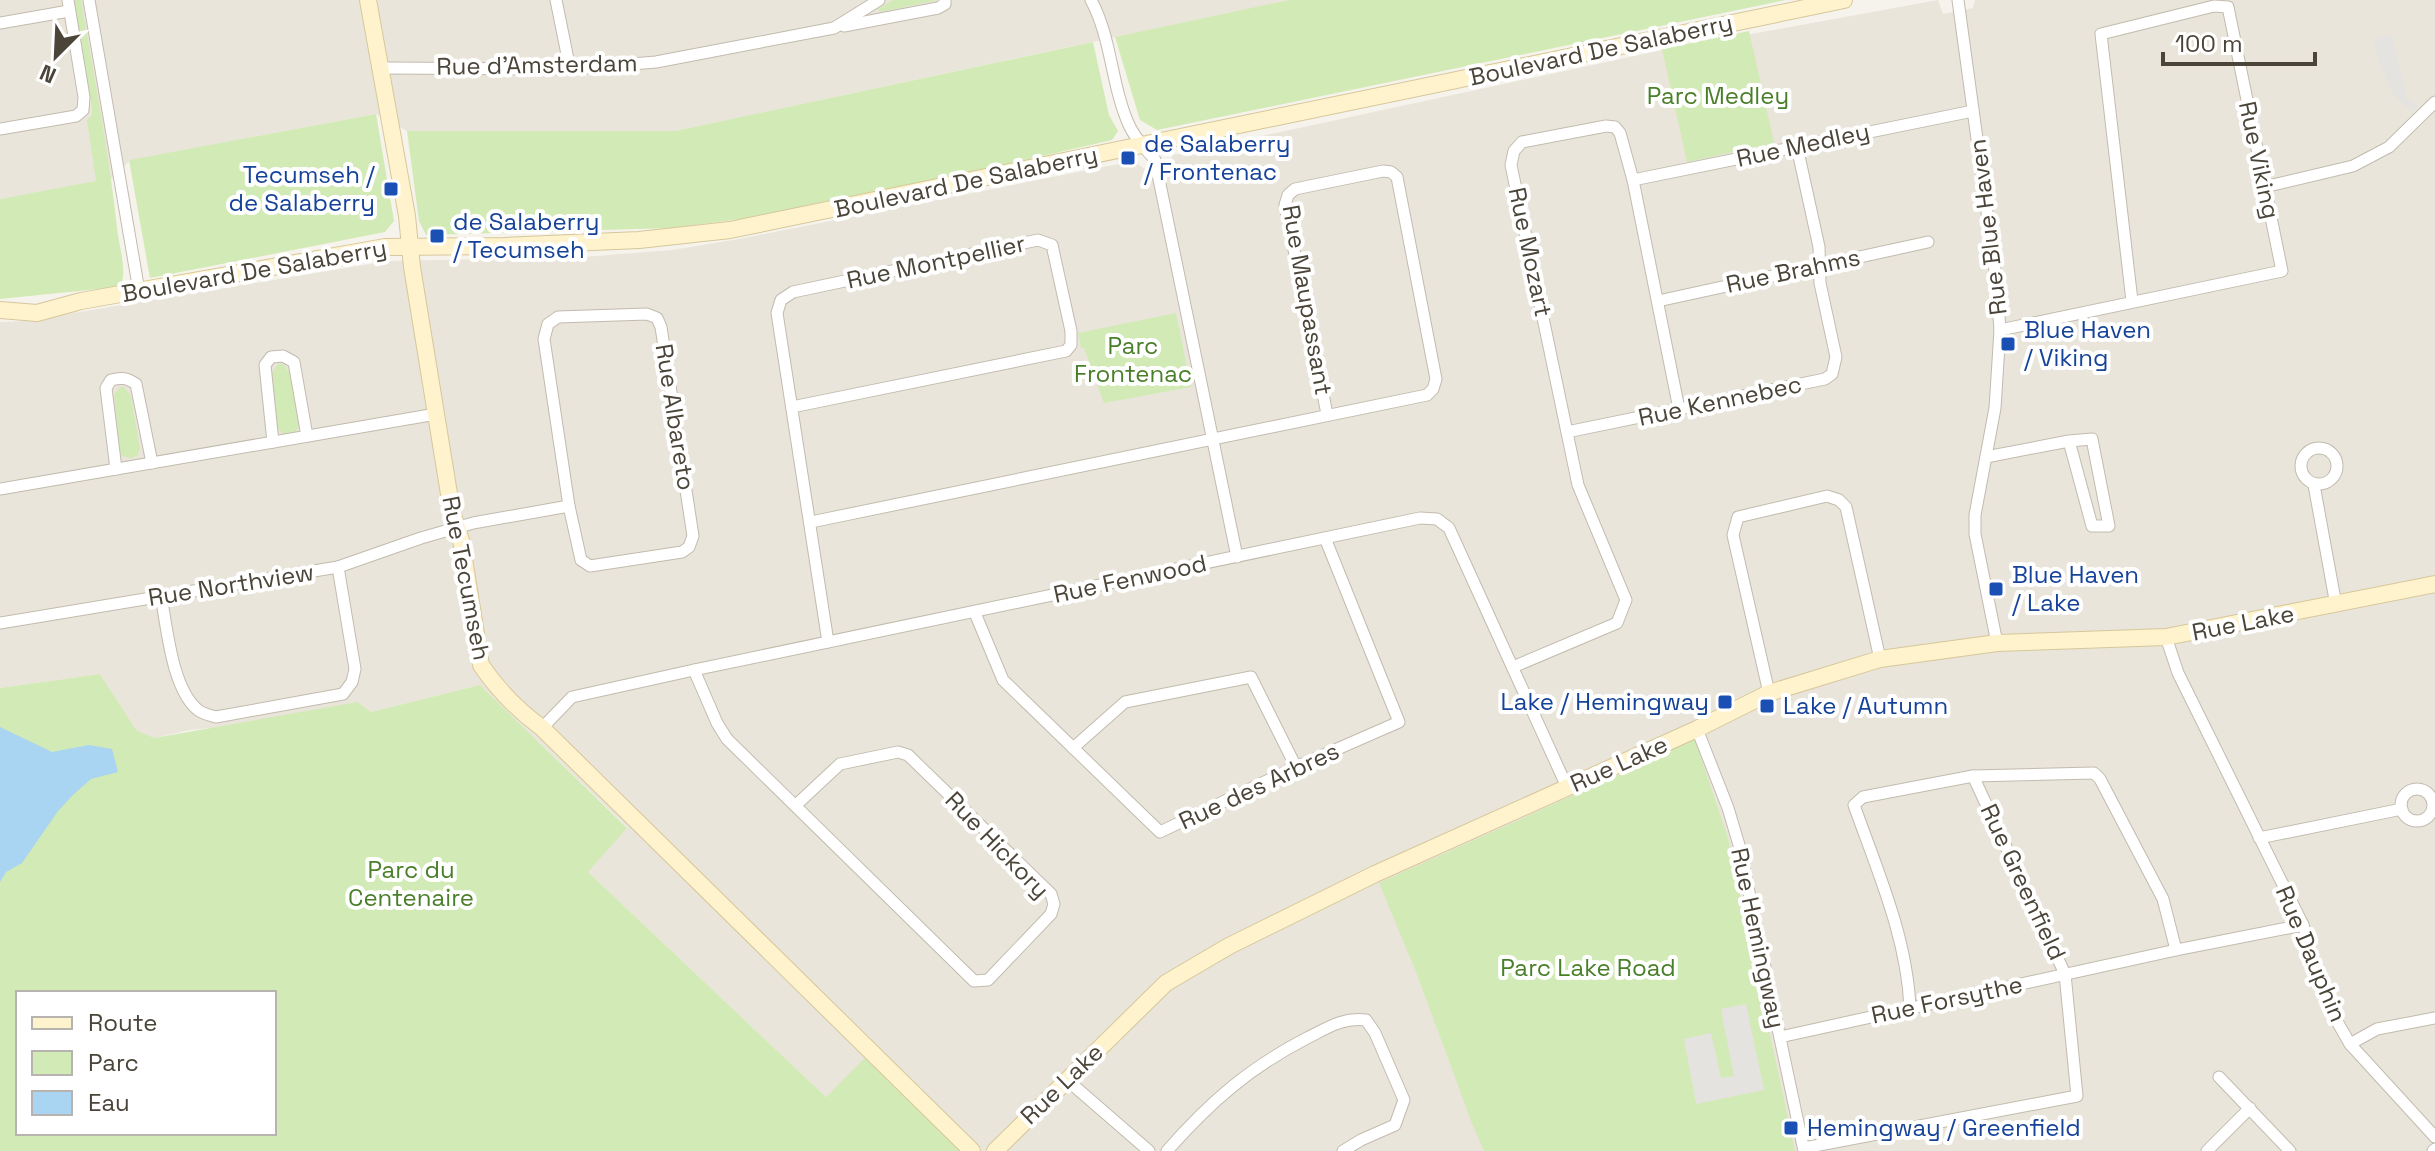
<svg xmlns="http://www.w3.org/2000/svg" width="2435" height="1151" font-family="'Space Grotesk',sans-serif">
<style>
.residential{fill:#eae5da}
.green{fill:#d2eab5;fill-rule:evenodd}
.parking{fill:#e5e3e0}
.water{fill:#a9d4f2}
.lines{fill:none;stroke-linecap:round;stroke-linejoin:round}
.street-casing{stroke:#c2bbae;stroke-width:13}
.secondary-casing{stroke:#d6c79b;stroke-width:18}
.street{stroke:#fff;stroke-width:11}
.secondary{stroke:#fff3cd;stroke-width:16}
.transit-dot{fill:#1a4fb4;stroke:#fff;stroke-width:3}
.labels{text-anchor:middle;stroke-width:8;stroke-linejoin:round;paint-order:stroke}
.street-label{font-size:24px;fill:#4b4439;stroke:#fff}
.park-label{font-size:24px;fill:#4a7f2a;stroke:#fff}
.transit-label{font-size:24px;fill:#164399;stroke:#fff;text-anchor:start}
</style>
<rect width="100%" height="100%" fill="#f6f3ec"/>
<g class="residential">
<path d="M 0,0 L 1289,0 L 675,131 L 407,131 L 376,114 L 130,160 L 112,179 L 0,199 Z"/>
<path d="M 1938,0 L 1943,14 L 1973,8 L 1975,0 L 2435,0 L 2435,1151 L 975,1151 L 874,1051 L 826,1097 L 588,872 L 627,827 L 480,685 L 371,712 L 190,730 L 154,738 L 136,731 L 100,674 L 0,688 L 0,322 L 25,321 L 388,261 L 584,257 L 672,250 L 739,239 L 1134,161 L 1143,168 L 1169,164 L 1173,155 L 1658,51 Z"/>
</g>
<g class="green">
<path d="M 74,0 L 81,0 C 94,76 109,152 117,228 C 119,247 126,265 122,283 L 118,287 L 0,299 L 0,199 L 96,181 L 87,120 L 92,115 L 92,108 Z"/>
<path d="M 893,0 L 938,0 L 880,12 L 878,9 Z"/>
<path d="M 1289,0 L 1786,0 L 1157,130 L 1140,120 L 1115,37 Z"/>
<path d="M 1749,31 L 1774,143 L 1687,162 L 1662,49 Z"/>
<path d="M 1093,42 L 1109,115 L 1118,131 L 1112,140 L 968,173 L 741,219 L 670,228 L 426,235 L 419,221 L 407,131 L 675,131 Z"/>
<path d="M 376,114 L 394,221 L 385,232 L 150,278 L 129,160 Z"/>
<path d="M 1176,313 L 1191,387 L 1104,403 L 1084,348 L 1081,348 L 1078,333 Z"/>
<path d="M 278,364 L 283,364 L 290,373 L 299,426 L 295,433 L 284,435 L 278,429 L 272,373 Z"/>
<path d="M 120,387 L 124,387 L 131,396 L 140,449 L 137,456 L 131,458 L 122,456 L 120,451 L 114,395 Z"/>
<path d="M 100,674 L 136,730 L 154,738 L 357,702 L 371,712 L 480,685 L 627,828 L 588,872 L 826,1097 L 865,1058 L 960,1151 L 0,1151 L 0,688 ZM 18,993 L 274,993 L 274,1133 L 18,1133 Z"/>
<path d="M 1697,729 L 1699,752 L 1728,838 L 1795,1151 L 1484,1151 L 1473,1126 L 1416,972 L 1379,883 L 1647,762 Z"/>
</g>
<g class="parking">
<path d="M 2392,34 L 2406,97 L 2418,106 L 2412,111 L 2393,95 L 2376,54 L 2373,40 Z"/>
<path d="M 1746,1004 L 1764,1090 L 1696,1104 L 1684,1039 L 1711,1033 L 1721,1078 L 1734,1076 L 1721,1009 Z"/>
</g>
<path class="water" d="M 0,727 L 52,752 L 89,745 L 112,749 L 118,772 L 91,779 L 74,794 L 58,811 L 22,863 L 6,872 L 0,882 Z"/>
<g class="lines">
<defs>
<g id="street">
<path d="M 89,0 L 139,291"/>
<path d="M 556,0 L 570,69"/>
<path d="M 1091,0 C 1112,39 1111,85 1129,125 C 1135,139 1146,149 1155,160 L 1237,557"/>
<path d="M 1958,0 L 1996,278 L 2000,330 L 1995,408 L 1975,515 L 1975,534 L 1997,643"/>
<path d="M 0,23 L 69,11"/>
<path d="M 844,26 L 938,8 L 945,4 L 945,0"/>
<path d="M 381,68 L 570,69 L 656,62 L 834,28 L 879,0"/>
<path d="M 0,129 L 76,116 L 83,110 L 84,97 L 68,0"/>
<path d="M 1633,180 L 1973,111"/>
<path d="M 2264,187 L 2353,166 L 2389,147 L 2435,102"/>
<path d="M 1658,301 L 1928,242"/>
<path d="M 647,314 L 657,318 L 661,327 L 693,536 L 689,547 L 682,552 L 590,566 L 581,560 L 569,506 L 544,339 L 548,324 L 558,317 Z"/>
<path d="M 2000,330 L 2282,271 L 2228,7 L 2214,6 L 2101,34 L 2132,301"/>
<path d="M 792,407 L 1066,351 L 1071,345 L 1071,331 L 1052,245 L 1038,240 L 793,292 L 781,300 L 777,313 L 828,642"/>
<path d="M 1567,432 L 1825,379 L 1832,374 L 1836,357 L 1820,283 L 1819,247 L 1797,147"/>
<path d="M 273,442 L 265,365 L 271,357 L 283,356 L 294,362 L 307,436"/>
<circle cx="2319" cy="466" r="18"/>
<path d="M 1986,457 L 2069,441 L 2092,439 L 2109,526 L 2092,526 L 2069,441"/>
<path d="M 116,469 L 106,388 L 111,380 C 122,377 127,378 136,384 L 152,463"/>
<path d="M 2314,485 L 2336,605"/>
<path d="M 0,489 L 436,414"/>
<path d="M 811,522 L 1427,395 L 1433,389 L 1436,379 L 1397,177 L 1391,172 L 1383,171 L 1295,189 L 1288,195 L 1285,205 L 1327,414"/>
<path d="M 161,596 C 167,628 172,689 198,710 C 203,714 209,715 216,717 L 343,694 L 352,682 L 355,669 L 338,567"/>
<path d="M 975,613 L 1003,680 L 1160,832 L 1296,767 L 1399,722 L 1325,538"/>
<path d="M 0,623 L 338,567 L 421,538 L 473,523 L 569,506"/>
<path d="M 2166,637 L 2178,673 L 2303,925 L 2327,1004 L 2350,1044 L 2435,1137"/>
<path d="M 1513,667 L 1617,623 L 1626,600 L 1578,485 L 1511,165 L 1514,151 L 1522,142 L 1606,126 L 1615,127 L 1620,133 L 1633,180 L 1679,409"/>
<path d="M 694,670 L 717,723 L 727,739 L 974,981 L 988,980 L 1051,914 L 1054,904 L 1051,894 L 908,755 L 898,752 L 840,764 L 796,805"/>
<path d="M 1769,693 L 1733,535 L 1738,517 L 1827,496 L 1839,500 L 1846,507 L 1880,659"/>
<path d="M 542,728 L 572,697 L 694,670 L 1420,518 L 1437,519 L 1449,528 L 1567,787"/>
<path d="M 1697,729 L 1728,808 L 1739,845 L 1804,1151"/>
<path d="M 1073,748 L 1125,702 L 1251,677 L 1296,767"/>
<circle cx="2417" cy="805" r="16"/>
<path d="M 2259,838 L 2402,809"/>
<path d="M 1910,1008 C 1907,937 1877,870 1854,805 L 1863,797 L 1973,776 L 2094,773 L 2100,779 L 2163,899 L 2176,950"/>
<path d="M 1780,1037 L 2176,950 L 2303,925"/>
<path d="M 2350,1044 L 2377,1029 L 2435,1018"/>
<path d="M 2219,1077 L 2290,1151"/>
<path d="M 1066,1079 L 1149,1151"/>
<path d="M 1804,1148 L 2077,1096 L 2065,974 L 1973,776"/>
<path d="M 1167,1151 C 1210,1102 1249,1068 1307,1038 C 1327,1028 1343,1017 1366,1020 L 1375,1033 L 1404,1100 L 1395,1125 L 1361,1140 L 1343,1151"/>
<path d="M 2207,1151 L 2250,1108"/>
<path d="M 2433,1151 L 2435,1149"/>
</g>
<g id="secondary">
<path d="M 368,0 L 407,216 L 412,267 L 452,512 L 461,540 L 481,665 C 497,689 519,711 542,728 L 972,1151"/>
<path d="M 0,310 L 37,313 L 81,301 L 385,247 L 505,246 L 639,240 L 730,230 L 1844,0"/>
<path d="M 995,1151 L 1166,983 L 1229,946 L 1375,874 L 1697,729 L 1769,693 L 1880,659 L 1997,643 L 2166,637 L 2435,584"/>
</g>
</defs>
<use href="#street" class="street-casing"/>
<use href="#secondary" class="secondary-casing"/>
<use href="#street" class="street"/>
<use href="#secondary" class="secondary"/>
</g>
<g class="transit-dot">
<rect x="1120" y="150" width="16" height="16" rx="4"/>
<rect x="383" y="181" width="16" height="16" rx="4"/>
<rect x="429" y="228" width="16" height="16" rx="4"/>
<rect x="2000" y="336" width="16" height="16" rx="4"/>
<rect x="1988" y="581" width="16" height="16" rx="4"/>
<rect x="1717" y="694" width="16" height="16" rx="4"/>
<rect x="1759" y="698" width="16" height="16" rx="4"/>
<rect x="1783" y="1120" width="16" height="16" rx="4"/>
</g>
<g class="labels">
<g class="street-label">
<text transform="translate(1601 50) rotate(-12)" y="8">Boulevard De Salaberry</text>
<text transform="translate(537 65) rotate(-1)" y="8">Rue d'Amsterdam</text>
<text transform="translate(1803 145) rotate(-12)" y="8">Rue Medley</text>
<text transform="translate(2259 160) rotate(78)" y="8">Rue Viking</text>
<text transform="translate(966 182) rotate(-12)" y="8">Boulevard De Salaberry</text>
<text transform="translate(1988 227) rotate(-97)" y="8">Rue Blue Haven</text>
<text transform="translate(1530 252) rotate(78)" y="8">Rue Mozart</text>
<text transform="translate(936 262) rotate(-12)" y="8">Rue Montpellier</text>
<text transform="translate(254 271) rotate(-10)" y="8">Boulevard De Salaberry</text>
<text transform="translate(1793 271) rotate(-12)" y="8">Rue Brahms</text>
<text transform="translate(1307 300) rotate(80)" y="8">Rue Maupassant</text>
<text transform="translate(1720 401) rotate(-12)" y="8">Rue Kennebec</text>
<text transform="translate(675 417) rotate(81)" y="8">Rue Albareto</text>
<text transform="translate(466 578) rotate(79)" y="8">Rue Tecumseh</text>
<text transform="translate(1130 579) rotate(-12)" y="8">Rue Fenwood</text>
<text transform="translate(231 585) rotate(-9)" y="8">Rue Northview</text>
<text transform="translate(2243 623) rotate(-11)" y="8">Rue Lake</text>
<text transform="translate(1619 764) rotate(-24)" y="8">Rue Lake</text>
<text transform="translate(1259 786) rotate(-25)" y="8">Rue des Arbres</text>
<text transform="translate(997 845) rotate(46)" y="8">Rue Hickory</text>
<text transform="translate(2023 882) rotate(65)" y="8">Rue Greenfield</text>
<text transform="translate(1758 938) rotate(78)" y="8">Rue Hemingway</text>
<text transform="translate(2311 954) rotate(67)" y="8">Rue Dauphin</text>
<text transform="translate(1947 1000) rotate(-12)" y="8">Rue Forsythe</text>
<text transform="translate(1062 1084) rotate(-44)" y="8">Rue Lake</text>
</g>
<g class="park-label">
<text x="1718" y="104">Parc Medley</text>
<text x="1133" y="354">Parc<tspan x="1133" dy="28">Frontenac</tspan></text>
<text x="411" y="878">Parc du<tspan x="411" dy="28">Centenaire</tspan></text>
<text x="1588" y="976">Parc Lake Road</text>
</g>
<g class="transit-label">
<text x="1144" y="152">de Salaberry<tspan x="1144" dy="28">/ Frontenac</tspan></text>
<text x="375" y="183" text-anchor="end">Tecumseh /<tspan x="375" dy="28">de Salaberry</tspan></text>
<text x="453" y="230">de Salaberry<tspan x="453" dy="28">/ Tecumseh</tspan></text>
<text x="2024" y="338">Blue Haven<tspan x="2024" dy="28">/ Viking</tspan></text>
<text x="2012" y="583">Blue Haven<tspan x="2012" dy="28">/ Lake</tspan></text>
<text x="1709" y="710" text-anchor="end">Lake / Hemingway</text>
<text x="1783" y="714">Lake / Autumn</text>
<text x="1807" y="1136">Hemingway / Greenfield</text>
</g>
</g>
<rect x="16" y="991" width="260" height="144" fill="#ffffff" stroke="#b7b4b0" stroke-width="2"/>
<rect x="32" y="1017" width="40" height="12" fill="#fff3cd" stroke="#b7b4b0" stroke-width="2"/>
<text x="88" y="1031" font-size="24" fill="#4b4439">Route</text>
<rect x="32" y="1051" width="40" height="24" fill="#d2eab5" stroke="#b7b4b0" stroke-width="2"/>
<text x="88" y="1071" font-size="24" fill="#4b4439">Parc</text>
<rect x="32" y="1091" width="40" height="24" fill="#a9d4f2" stroke="#b7b4b0" stroke-width="2"/>
<text x="88" y="1111" font-size="24" fill="#4b4439">Eau</text>
<g transform="translate(56 56) rotate(204)" stroke="#ffffff" stroke-width="6" paint-order="stroke">
<path d="M0-6L14 30L0 20L-14 30Z" fill="#4b4439"/>
<text y="-12" font-size="22" font-weight="bold" text-anchor="middle" fill="#4b4439">N</text>
</g>
<path d="M2163 52v12h152v-12" fill="none" stroke="#4b4439" stroke-width="4"/>
<text x="2175" y="52" font-size="24" fill="#4b4439" stroke="#ffffff" stroke-width="6" paint-order="stroke">100 m</text>
</svg>
